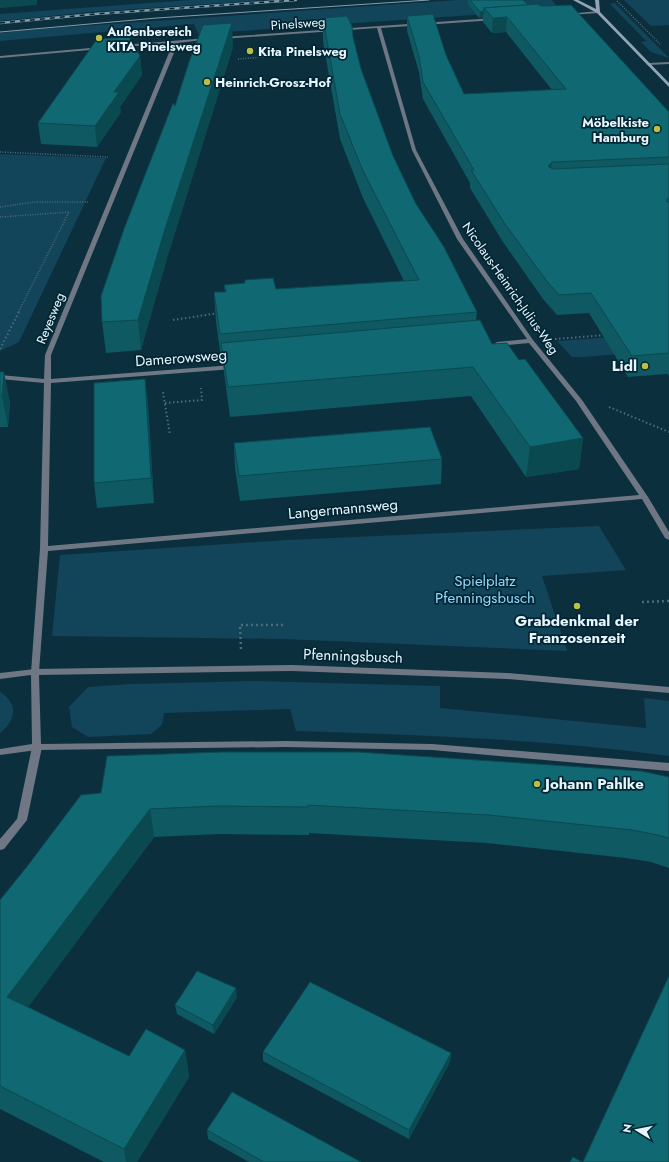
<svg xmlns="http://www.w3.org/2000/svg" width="669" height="1162" font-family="Jost,sans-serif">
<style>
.green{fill:#12445a}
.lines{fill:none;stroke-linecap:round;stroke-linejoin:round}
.path-far2{stroke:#4e6b78;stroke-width:1.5;stroke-dasharray:1 1.5;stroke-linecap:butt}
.path-far1{stroke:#4e6b78;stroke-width:2;stroke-dasharray:1.5 2.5;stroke-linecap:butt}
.path{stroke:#4e6b78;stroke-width:2.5;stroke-dasharray:2 3;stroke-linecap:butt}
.minor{fill:#6e7783;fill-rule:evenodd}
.tertiary{fill:#6e7783;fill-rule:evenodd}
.secondary{fill:#94a3b6;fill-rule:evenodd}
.tram{stroke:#859da8;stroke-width:1}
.rail-casing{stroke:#859da8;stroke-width:2.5}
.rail{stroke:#022533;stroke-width:1.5;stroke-dasharray:5;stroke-linecap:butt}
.wall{fill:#0e5962}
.shaded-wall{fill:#0b4950}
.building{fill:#106872;stroke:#0b4950}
.poi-dot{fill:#bdbf43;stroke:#022533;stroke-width:1.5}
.labels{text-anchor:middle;stroke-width:3.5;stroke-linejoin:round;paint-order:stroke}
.far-street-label{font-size:13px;fill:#e7f6fd;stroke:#022533}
.far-poi-label{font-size:13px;font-weight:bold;fill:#e7f6fd;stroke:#022533;text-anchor:start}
.street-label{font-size:15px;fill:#e7f6fd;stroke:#022533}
.poi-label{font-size:15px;font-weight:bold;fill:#e7f6fd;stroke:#022533;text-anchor:end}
.park-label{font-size:15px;fill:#93d9fc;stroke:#022533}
</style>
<rect width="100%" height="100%" fill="#0c2f3e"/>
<g class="green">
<path d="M 190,0 L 266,0 L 90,12 L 0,21 L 0,14 Z"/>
<path d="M 458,0 L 552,0 L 559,9 L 198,34 L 194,24 L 0,41 L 0,33 L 38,29 Z"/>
<path d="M 624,0 L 669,0 L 669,25 L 651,26 Z"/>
<path d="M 615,3 L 669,58 L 651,52 L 641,42 L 646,41 L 610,4 Z"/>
<path d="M 0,154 L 106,158 L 19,342 L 0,351 Z"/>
<path d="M 669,333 L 669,350 L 584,357 L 572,357 L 557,341 Z"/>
<path d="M 599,526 L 626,570 L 542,576 L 567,651 L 283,639 L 52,636 L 60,555 L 288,540 Z"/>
<path d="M 256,681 L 440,686 L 440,708 L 646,728 L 644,698 L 669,701 L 669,756 C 546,739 421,735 296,731 L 290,709 L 164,713 L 162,725 L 151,734 L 88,737 L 72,727 L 69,707 L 88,687 L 131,684 Z"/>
<path d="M 0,692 C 19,704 16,720 0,733 Z"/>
</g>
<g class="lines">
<g class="path-far2">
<path d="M 617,1 L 660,44"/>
<path d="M 238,59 L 315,53"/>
<path d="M 0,152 L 108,157"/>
<path d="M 0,207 L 34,202 L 88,202"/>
<path d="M 0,217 L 69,212 L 18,313"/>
</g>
<g class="path-far1">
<path d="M 173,320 L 219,313"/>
<path d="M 555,339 L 606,335"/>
<path d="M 0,349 L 19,312"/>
<path d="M 163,392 L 170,435"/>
<path d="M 165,403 L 202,400 L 201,388"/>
<path d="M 609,407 L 669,432"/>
</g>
<g class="path">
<path d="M 642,602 L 669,601"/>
<path d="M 241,649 L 240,625 L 286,625"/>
</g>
<g class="minor">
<path d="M 598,11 L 599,13 L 569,15 L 567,14 Z"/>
<path d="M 494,18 L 495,20 L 381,28 L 416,150 L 463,239 L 533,340 L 582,400 L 648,497 L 669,532 L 669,540 L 665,538 L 642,499 L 48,551 L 39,672 L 38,674 L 32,674 L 31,672 L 40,549 L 44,383 L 0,379 L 0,375 L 44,379 L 45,355 L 173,43 L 124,47 L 123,45 L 208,38 L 210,39 L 178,43 L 51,355 L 51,379 L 233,365 L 236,367 L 233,369 L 51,383 L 48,546 L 639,495 L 576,401 L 529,343 L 497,346 L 494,344 L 497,342 L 527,339 L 457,239 L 412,150 L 377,28 L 222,39 L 220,38 L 222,37 Z"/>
<path d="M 102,47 L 101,49 L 0,58 L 0,56 Z"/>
<path d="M 669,62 L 669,64 L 648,65 L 646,64 L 648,63 Z"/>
<path d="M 37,744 L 40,745 L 42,747 L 27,820 L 4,849 L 0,850 L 0,839 L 17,819 L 32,747 L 34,745 Z"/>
</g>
<path class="tertiary" d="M 292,665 L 507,673 L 669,687 L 669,693 L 507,679 L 292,671 L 39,675 L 41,744 L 286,741 L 432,744 L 669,763 L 669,771 L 432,750 L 286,747 L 37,750 L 0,755 L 0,749 L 32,744 L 31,675 L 0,679 L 0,673 L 35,669 Z"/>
<path class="secondary" d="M 573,0 L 578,0 L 596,9 L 595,0 L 599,0 L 600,12 L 669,83 L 669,87 L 597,13 Z"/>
<path class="tram" d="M 0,32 L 157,18 L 429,0"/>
<defs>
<path id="rail" d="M 0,23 L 95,14 L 296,0"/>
</defs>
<use href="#rail" class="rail-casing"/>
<use href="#rail" class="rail"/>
</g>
<g class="wall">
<path d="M 468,0 L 523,0 L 528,5 L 669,112 L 669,376 L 667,374 L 628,377 L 589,313 L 557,315 L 543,299 L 503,242 L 470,188 L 470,183 L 423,99 L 419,72 L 407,31 L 407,16 L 446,55 L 464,94 L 552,90 L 506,32 L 492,33 L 483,22 L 483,17 L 479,18 L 468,4 Z"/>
<path d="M 323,18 L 353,37 L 361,69 L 393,156 L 416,204 L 477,312 L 476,321 L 492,344 L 519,360 L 583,438 L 579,469 L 526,477 L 471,396 L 230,417 L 223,365 L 222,365 L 216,322 L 214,292 L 225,292 L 224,285 L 245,283 L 245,280 L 276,289 L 404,281 L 363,198 L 340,139 L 323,41 Z"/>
<path d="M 233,47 L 167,258 L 141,350 L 106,353 L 102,322 L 175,106 Z"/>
<path d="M 140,56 L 142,75 L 120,107 L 121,112 L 97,147 L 41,144 L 38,123 Z"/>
<path d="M 0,372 L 10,403 L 8,427 L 0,427 Z"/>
<path d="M 145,379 L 148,403 L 154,503 L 97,508 L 94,483 Z"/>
<path d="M 234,443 L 442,459 L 441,484 L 240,501 L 235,469 Z"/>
<path d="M 669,777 L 669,868 L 651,862 L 626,858 L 486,843 L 309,833 L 309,835 L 219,834 L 154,837 L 28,1007 L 129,1056 L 185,1050 L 189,1077 L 137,1162 L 104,1162 L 0,1109 L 0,900 L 29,864 L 81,795 Z"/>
<path d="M 237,997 L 214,1034 L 177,1014 L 175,1005 Z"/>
<path d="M 263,1052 L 451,1053 L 450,1062 L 409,1139 L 263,1061 Z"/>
<path d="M 207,1130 L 361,1162 L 249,1162 L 208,1139 Z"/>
</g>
<g class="shaded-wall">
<path d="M 0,0 L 37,0 L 37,5 L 0,8 Z"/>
<path d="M 484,11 L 483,17 L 479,18 L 480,12 Z"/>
<path d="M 507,17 L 506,32 L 492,33 L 493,18 Z"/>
<path d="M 232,23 L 233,47 L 167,258 L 141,350 L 138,320 L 165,229 Z"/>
<path d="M 140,56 L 142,75 L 120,107 L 121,112 L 97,147 L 95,126 L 114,92 Z"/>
<path d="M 552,162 L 550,180 L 548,166 Z"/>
<path d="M 4,372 L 10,403 L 8,427 L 2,396 Z"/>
<path d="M 145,379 L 148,403 L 154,503 L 151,478 Z"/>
<path d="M 583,438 L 579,469 L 526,477 L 530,447 Z"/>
<path d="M 150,809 L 154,837 L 15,1025 L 7,997 Z"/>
<path d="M 236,988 L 237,997 L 214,1034 L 213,1025 Z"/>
<path d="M 185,1050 L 189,1077 L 137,1162 L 126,1162 L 124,1149 Z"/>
<path d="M 451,1053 L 450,1062 L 409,1139 L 409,1130 Z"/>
</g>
<g class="building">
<path d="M 470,0 L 523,0 L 528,5 L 484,8 L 484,11 L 480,12 Z"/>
<path d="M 538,4 L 541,6 L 571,5 L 669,112 L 669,157 L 552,162 L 548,166 L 552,169 L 669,164 L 669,199 L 667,199 L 667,202 L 669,202 L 669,353 L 632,356 L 591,293 L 559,295 L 546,280 L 505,224 L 471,170 L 474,170 L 423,82 L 419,56 L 407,16 L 433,14 L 446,55 L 464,94 L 566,89 L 507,17 L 493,18 L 484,8 Z"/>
<path d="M 347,16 L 352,26 L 353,37 L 361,69 L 393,156 L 416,204 L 444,247 L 477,312 L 220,334 L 214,292 L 226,292 L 224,285 L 245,283 L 245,280 L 273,278 L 276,289 L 419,280 L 363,171 L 340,114 L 323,18 Z"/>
<path d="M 232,23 L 165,229 L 138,320 L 102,322 L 101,296 L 124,229 L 173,103 L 175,106 L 189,62 L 203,25 Z"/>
<path d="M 129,37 L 140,56 L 114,92 L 119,92 L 95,126 L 38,123 L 97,39 Z"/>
<path d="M 480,320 L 492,344 L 507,343 L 519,360 L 525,359 L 583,438 L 530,447 L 473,367 L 228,387 L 221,343 Z"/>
<path d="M 0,372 L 4,372 L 2,396 L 0,395 Z"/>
<path d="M 145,379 L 151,478 L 94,483 L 94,383 Z"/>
<path d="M 430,427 L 442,459 L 239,476 L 234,443 Z"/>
<path d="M 222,752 L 358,752 L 641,771 L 669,777 L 669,838 L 658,835 L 632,830 L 489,815 L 308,805 L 308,807 L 216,806 L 150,809 L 7,997 L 129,1056 L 146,1029 L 185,1050 L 124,1149 L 0,1086 L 0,900 L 29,864 L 81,795 L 101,793 L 107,756 Z"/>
<path d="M 197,971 L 236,988 L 213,1025 L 175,1005 Z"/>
<path d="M 669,976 L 669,1162 L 583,1162 Z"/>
<path d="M 310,982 L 451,1053 L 409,1130 L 263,1052 Z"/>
<path d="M 232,1092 L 361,1162 L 264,1162 L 207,1130 Z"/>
<path d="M 573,1157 L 582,1162 L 570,1162 Z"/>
</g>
<g class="poi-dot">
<circle cx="99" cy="38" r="4"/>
<circle cx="250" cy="51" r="4"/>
<circle cx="207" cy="82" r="4"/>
<circle cx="657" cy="129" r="4"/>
<circle cx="645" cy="366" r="4"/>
<circle cx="577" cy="606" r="4"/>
<circle cx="537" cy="784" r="4"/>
</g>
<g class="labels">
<g class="far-street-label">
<text transform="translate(298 23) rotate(-4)" y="5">Pinelsweg</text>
<text transform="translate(511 288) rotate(55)" y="5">Nicolaus-Heinrich-Julius-Weg</text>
<text transform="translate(50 318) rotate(-68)" y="5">Reyesweg</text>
</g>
<g class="far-poi-label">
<text x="107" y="36">Außenbereich<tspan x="107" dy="15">KITA Pinelsweg</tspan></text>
<text x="258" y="56">Kita Pinelsweg</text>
<text x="215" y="87">Heinrich-Grosz-Hof</text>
<text x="649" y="127" text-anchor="end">Möbelkiste<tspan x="649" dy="15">Hamburg</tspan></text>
</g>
<g class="street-label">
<text transform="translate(181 358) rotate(-4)" y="5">Damerowsweg</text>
<text transform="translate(343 509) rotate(-5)" y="5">Langermannsweg</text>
<text transform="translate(353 656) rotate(2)" y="5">Pfenningsbusch</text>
</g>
<g class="poi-label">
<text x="637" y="371">Lidl</text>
<text x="577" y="626" text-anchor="middle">Grabdenkmal der<tspan x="577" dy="17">Franzosenzeit</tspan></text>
<text x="545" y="789" text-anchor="start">Johann Pahlke</text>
</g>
<g class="park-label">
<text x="485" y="586">Spielplatz<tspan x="485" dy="17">Pfenningsbusch</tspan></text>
</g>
</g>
<g transform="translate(637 1130) rotate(280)" stroke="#022533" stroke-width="3" paint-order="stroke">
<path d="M0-3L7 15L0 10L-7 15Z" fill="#e7f6fd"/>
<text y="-6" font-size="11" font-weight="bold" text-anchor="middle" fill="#e7f6fd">N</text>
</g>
</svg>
